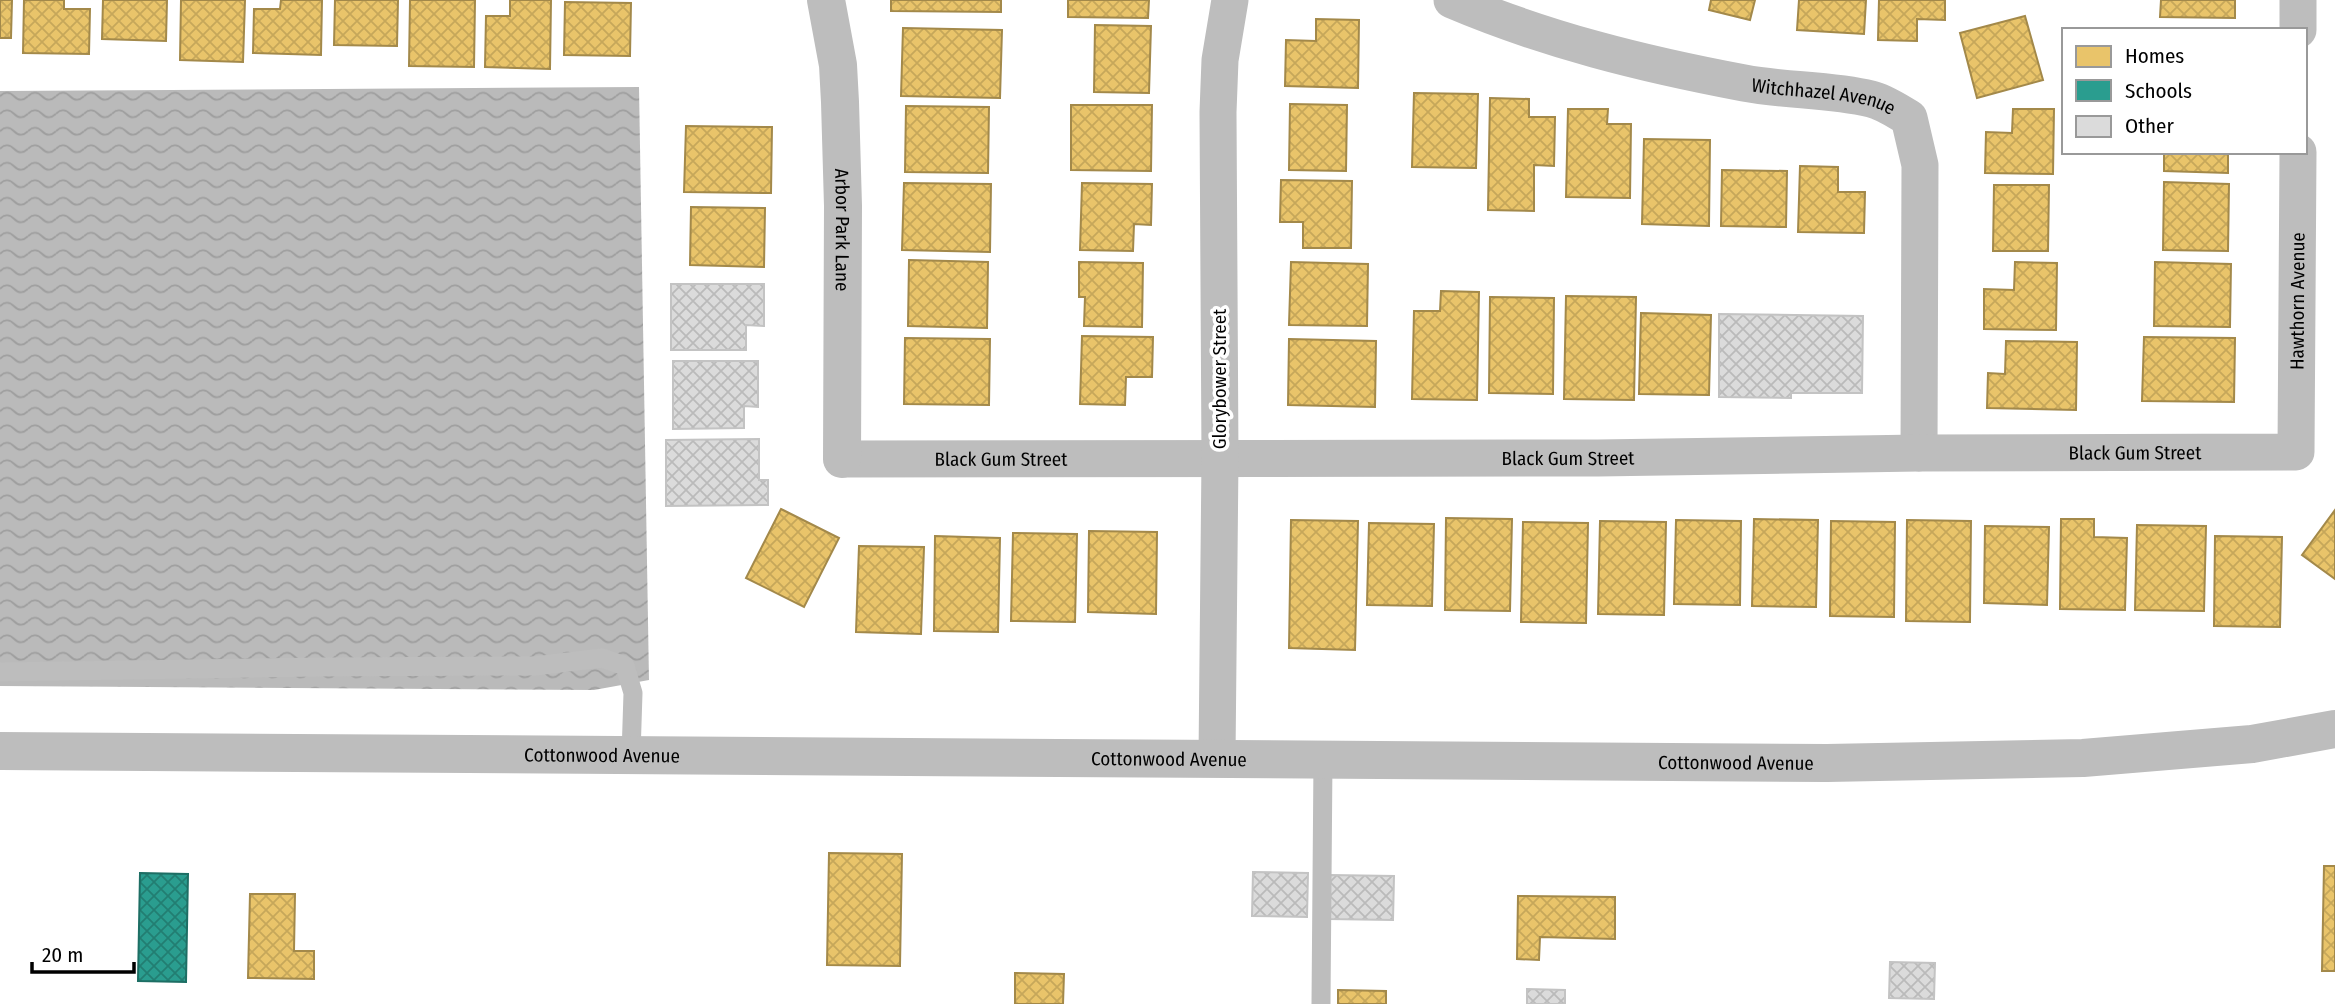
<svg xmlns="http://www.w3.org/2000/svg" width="2335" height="1004" font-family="'Fira Sans Condensed',sans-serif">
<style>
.water{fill:url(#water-waves)}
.homes{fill:url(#homes-cross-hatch);stroke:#a3894a;stroke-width:2}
.schools{fill:url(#schools-cross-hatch);stroke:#1d6e64;stroke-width:2}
.building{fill:url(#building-cross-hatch);stroke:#c3c3c3;stroke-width:2}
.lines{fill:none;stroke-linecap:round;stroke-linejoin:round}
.service{stroke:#bdbdbd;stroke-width:19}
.minor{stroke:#bdbdbd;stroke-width:37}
.tertiary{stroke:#bdbdbd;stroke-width:38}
.labels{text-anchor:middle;stroke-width:7;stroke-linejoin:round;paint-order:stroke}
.street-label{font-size:19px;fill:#000;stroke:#fff}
</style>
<defs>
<pattern id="water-waves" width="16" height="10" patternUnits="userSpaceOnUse" patternTransform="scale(1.75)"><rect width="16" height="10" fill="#bababa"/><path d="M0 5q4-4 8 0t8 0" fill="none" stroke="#9e9e9e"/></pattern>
<pattern id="homes-cross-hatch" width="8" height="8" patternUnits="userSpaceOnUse" patternTransform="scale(1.75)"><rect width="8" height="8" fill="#e9c46a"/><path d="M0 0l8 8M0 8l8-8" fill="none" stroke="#c6a75a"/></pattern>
<pattern id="schools-cross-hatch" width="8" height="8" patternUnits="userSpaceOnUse" patternTransform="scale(1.75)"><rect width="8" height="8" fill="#2a9d8f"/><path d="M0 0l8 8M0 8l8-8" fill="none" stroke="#227e72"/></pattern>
<pattern id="building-cross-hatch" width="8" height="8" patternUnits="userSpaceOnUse" patternTransform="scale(1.75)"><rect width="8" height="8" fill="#dbdbdb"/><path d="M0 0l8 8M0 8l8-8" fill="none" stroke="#bababa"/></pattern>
</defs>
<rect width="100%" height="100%" fill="#fff"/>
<path class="water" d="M 639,87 L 649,680 L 594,690 L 0,686 L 0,91 Z"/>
<g class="homes">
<path d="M 0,0 L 12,0 L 11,38 L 0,38 Z"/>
<path d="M 24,0 L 64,0 L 64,9 L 90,9 L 89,54 L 23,53 Z"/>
<path d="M 103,0 L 167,0 L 166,41 L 102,39 Z"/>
<path d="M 181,0 L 245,0 L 243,62 L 180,60 Z"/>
<path d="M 281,0 L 322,0 L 321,55 L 253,53 L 254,9 L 280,9 Z"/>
<path d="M 335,0 L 398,0 L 397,46 L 334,45 Z"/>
<path d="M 410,0 L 475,0 L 474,67 L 409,66 Z"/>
<path d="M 510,0 L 551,0 L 550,69 L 485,67 L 486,16 L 510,16 Z"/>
<path d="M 891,0 L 1001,0 L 1001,12 L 891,11 Z"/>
<path d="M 1068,0 L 1149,0 L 1148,18 L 1068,17 Z"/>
<path d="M 1711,0 L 1755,0 L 1750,20 L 1709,10 Z"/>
<path d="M 1799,0 L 1866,0 L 1864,34 L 1797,30 Z"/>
<path d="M 1879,0 L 1945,0 L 1945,20 L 1917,19 L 1917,41 L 1878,40 Z"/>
<path d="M 2161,0 L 2235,0 L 2235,18 L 2160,17 Z"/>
<path d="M 565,2 L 631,3 L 630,56 L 564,55 Z"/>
<path d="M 2025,16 L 2043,80 L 1977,98 L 1960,33 Z"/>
<path d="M 1316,19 L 1359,20 L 1358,88 L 1285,86 L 1286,40 L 1316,41 Z"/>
<path d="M 1095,25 L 1151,26 L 1149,93 L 1094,92 Z"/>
<path d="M 903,28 L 1002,30 L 1000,98 L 901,96 Z"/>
<path d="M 2165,28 L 2231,29 L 2231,30 L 2165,30 Z"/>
<path d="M 1414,93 L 1478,94 L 1476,168 L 1412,167 Z"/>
<path d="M 1490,98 L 1529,99 L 1529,117 L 1555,117 L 1554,166 L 1534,165 L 1534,211 L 1488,210 Z"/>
<path d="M 1290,104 L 1347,105 L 1346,171 L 1289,170 Z"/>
<path d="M 1071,105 L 1152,105 L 1151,171 L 1071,170 Z"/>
<path d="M 906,106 L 989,107 L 988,173 L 905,172 Z"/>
<path d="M 1568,109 L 1608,109 L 1607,124 L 1631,124 L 1630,198 L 1566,197 Z"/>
<path d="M 2013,109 L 2054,109 L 2053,174 L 1985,173 L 1986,132 L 2012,133 Z"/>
<path d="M 686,126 L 772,127 L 771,193 L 684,192 Z"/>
<path d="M 1644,139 L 1710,140 L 1709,226 L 1642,224 Z"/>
<path d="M 2164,152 L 2228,152 L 2228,173 L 2164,171 Z"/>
<path d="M 1800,166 L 1838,167 L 1838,192 L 1865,192 L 1864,233 L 1798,232 Z"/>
<path d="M 1722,170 L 1787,171 L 1786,227 L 1721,226 Z"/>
<path d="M 1281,180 L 1352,181 L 1351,248 L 1303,248 L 1303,222 L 1280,222 Z"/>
<path d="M 2164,182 L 2229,184 L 2228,251 L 2163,250 Z"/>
<path d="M 904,183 L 991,184 L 990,252 L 902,250 Z"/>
<path d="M 1082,183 L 1152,184 L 1151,225 L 1134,224 L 1133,251 L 1080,250 Z"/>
<path d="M 1994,185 L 2049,185 L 2048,251 L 1993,251 Z"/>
<path d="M 691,207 L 765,208 L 764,267 L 690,265 Z"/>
<path d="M 909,260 L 988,262 L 987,328 L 908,326 Z"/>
<path d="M 1079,262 L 1143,263 L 1142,327 L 1084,326 L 1085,297 L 1079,297 Z"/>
<path d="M 1291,262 L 1368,264 L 1367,326 L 1289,325 Z"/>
<path d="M 2015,262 L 2057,263 L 2056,330 L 1984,329 L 1984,289 L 2014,290 Z"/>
<path d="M 2155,262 L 2231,264 L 2230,327 L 2154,326 Z"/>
<path d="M 1441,291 L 1479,292 L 1477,400 L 1412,399 L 1414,311 L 1440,311 Z"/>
<path d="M 1566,296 L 1636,297 L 1634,400 L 1564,399 Z"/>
<path d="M 1490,297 L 1554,298 L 1553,394 L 1489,393 Z"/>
<path d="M 1641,313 L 1711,315 L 1709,395 L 1639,394 Z"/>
<path d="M 1082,336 L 1153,337 L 1152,377 L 1126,377 L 1125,405 L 1080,404 Z"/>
<path d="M 2144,337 L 2235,338 L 2234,402 L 2142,401 Z"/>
<path d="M 905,338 L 990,339 L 989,405 L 904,404 Z"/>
<path d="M 1289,339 L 1376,341 L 1375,407 L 1288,405 Z"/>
<path d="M 2006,341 L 2077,342 L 2076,410 L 1987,408 L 1988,373 L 2005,374 Z"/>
<path d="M 781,509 L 839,538 L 804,607 L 746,578 Z"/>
<path d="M 2335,510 L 2335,579 L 2302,555 Z"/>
<path d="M 1446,518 L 1512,519 L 1510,611 L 1445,610 Z"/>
<path d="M 1754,519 L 1818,520 L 1816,607 L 1752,606 Z"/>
<path d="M 2061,519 L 2094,519 L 2094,537 L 2127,538 L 2125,610 L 2060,609 Z"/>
<path d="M 1291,520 L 1358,521 L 1355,650 L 1289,648 Z"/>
<path d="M 1676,520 L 1741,521 L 1740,605 L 1674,604 Z"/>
<path d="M 1907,520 L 1971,521 L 1970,622 L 1906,621 Z"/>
<path d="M 1600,521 L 1666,522 L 1664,615 L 1598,614 Z"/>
<path d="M 1831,521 L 1895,522 L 1894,617 L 1830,616 Z"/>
<path d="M 1523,522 L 1588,523 L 1586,623 L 1521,622 Z"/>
<path d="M 1369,523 L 1434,524 L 1432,606 L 1367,605 Z"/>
<path d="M 2137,525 L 2206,526 L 2204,611 L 2135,610 Z"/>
<path d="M 1985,526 L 2049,527 L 2047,605 L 1984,603 Z"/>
<path d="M 1089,531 L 1157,532 L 1156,614 L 1088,612 Z"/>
<path d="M 1013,533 L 1077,534 L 1075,622 L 1011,621 Z"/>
<path d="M 935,536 L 1000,538 L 998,632 L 934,631 Z"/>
<path d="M 2215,536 L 2282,537 L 2280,627 L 2214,626 Z"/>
<path d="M 859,546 L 924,547 L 921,634 L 856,632 Z"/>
<path d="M 829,853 L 902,854 L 900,966 L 827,965 Z"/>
<path d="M 2324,866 L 2335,866 L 2335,971 L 2322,971 Z"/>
<path d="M 250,894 L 295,894 L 294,951 L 314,951 L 314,979 L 248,978 Z"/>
<path d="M 1518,896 L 1615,897 L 1615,939 L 1540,937 L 1539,960 L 1517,959 Z"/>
<path d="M 1015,973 L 1064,974 L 1063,1004 L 1015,1004 Z"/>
<path d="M 1338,990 L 1386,991 L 1386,1004 L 1338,1004 Z"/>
</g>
<path class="schools" d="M 140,873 L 188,874 L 186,982 L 138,981 Z"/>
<g class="building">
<path d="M 671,284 L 764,284 L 764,326 L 746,325 L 746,350 L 671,350 Z"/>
<path d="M 1719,314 L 1863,316 L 1862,393 L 1791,393 L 1791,398 L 1719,397 Z"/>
<path d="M 673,361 L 758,361 L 758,407 L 744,406 L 744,428 L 673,429 Z"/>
<path d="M 759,439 L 759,480 L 768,480 L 768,505 L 666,506 L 666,440 Z"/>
<path d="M 1253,872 L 1308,873 L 1307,917 L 1252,916 Z"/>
<path d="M 1330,875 L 1394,876 L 1393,920 L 1329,919 Z"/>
<path d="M 1890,962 L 1935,963 L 1934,999 L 1889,998 Z"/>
<path d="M 1527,989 L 1565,990 L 1565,1004 L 1527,1004 Z"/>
</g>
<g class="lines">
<g class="service">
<path d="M 0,672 L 318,667 L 535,666 L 602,658 L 625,666 L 633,693 L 631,755"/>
<path d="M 1321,1004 L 1323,759"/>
</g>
<g class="minor">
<path id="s1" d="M 1452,0 C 1546,40 1643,64 1744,83 C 1786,91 1830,89 1871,99 C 1884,102 1897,111 1909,118 L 1920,165 L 1919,453"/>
<path d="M 2298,30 L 2298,0"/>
<path id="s2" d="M 842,459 L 1598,458 L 1919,453 L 2296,452 L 2298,152"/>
<path d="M 1217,758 L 1220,458 L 1218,112 L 1220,60 L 1230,0"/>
</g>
<g class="tertiary">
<path id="s3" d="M 826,0 L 838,65 L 840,102 L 843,206 L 842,459"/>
<path id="s4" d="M 0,751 L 1827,763 L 2083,758 L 2252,744 L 2335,729"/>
</g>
</g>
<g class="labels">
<g class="street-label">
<text dy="7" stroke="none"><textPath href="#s1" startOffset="385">Witchhazel Avenue</textPath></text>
<text dy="7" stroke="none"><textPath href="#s3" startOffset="231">Arbor Park Lane</textPath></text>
<text dy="7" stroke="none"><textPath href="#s2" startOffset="1605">Hawthorn Avenue</textPath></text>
<text transform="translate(1219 379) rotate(-90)" y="7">Glorybower Street</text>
<text dy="7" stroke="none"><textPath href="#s2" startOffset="1293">Black Gum Street</textPath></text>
<text dy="7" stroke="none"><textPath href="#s2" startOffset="726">Black Gum Street</textPath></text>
<text dy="7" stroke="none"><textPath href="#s2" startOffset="159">Black Gum Street</textPath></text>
<text dy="7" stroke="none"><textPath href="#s4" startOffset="602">Cottonwood Avenue</textPath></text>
<text dy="7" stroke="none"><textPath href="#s4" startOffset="1169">Cottonwood Avenue</textPath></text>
<text dy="7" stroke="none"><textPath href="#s4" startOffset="1736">Cottonwood Avenue</textPath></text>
</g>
</g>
<rect x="2062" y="28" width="245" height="126" fill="#ffffff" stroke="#999999" stroke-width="2"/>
<rect x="2076" y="46" width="35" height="21" fill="#e9c46a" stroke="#999999" stroke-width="2"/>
<text x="2125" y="63" font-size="21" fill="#000000">Homes</text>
<rect x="2076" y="80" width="35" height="21" fill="#2a9d8f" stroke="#999999" stroke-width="2"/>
<text x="2125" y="98" font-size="21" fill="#000000">Schools</text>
<rect x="2076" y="116" width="35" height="21" fill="#dbdbdb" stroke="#999999" stroke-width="2"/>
<text x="2125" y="133" font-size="21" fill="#000000">Other</text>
<path d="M32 962v10h102v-10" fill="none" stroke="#000000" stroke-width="3.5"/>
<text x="42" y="962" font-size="21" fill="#000000" stroke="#ffffff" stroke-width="5" paint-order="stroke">20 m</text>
</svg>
